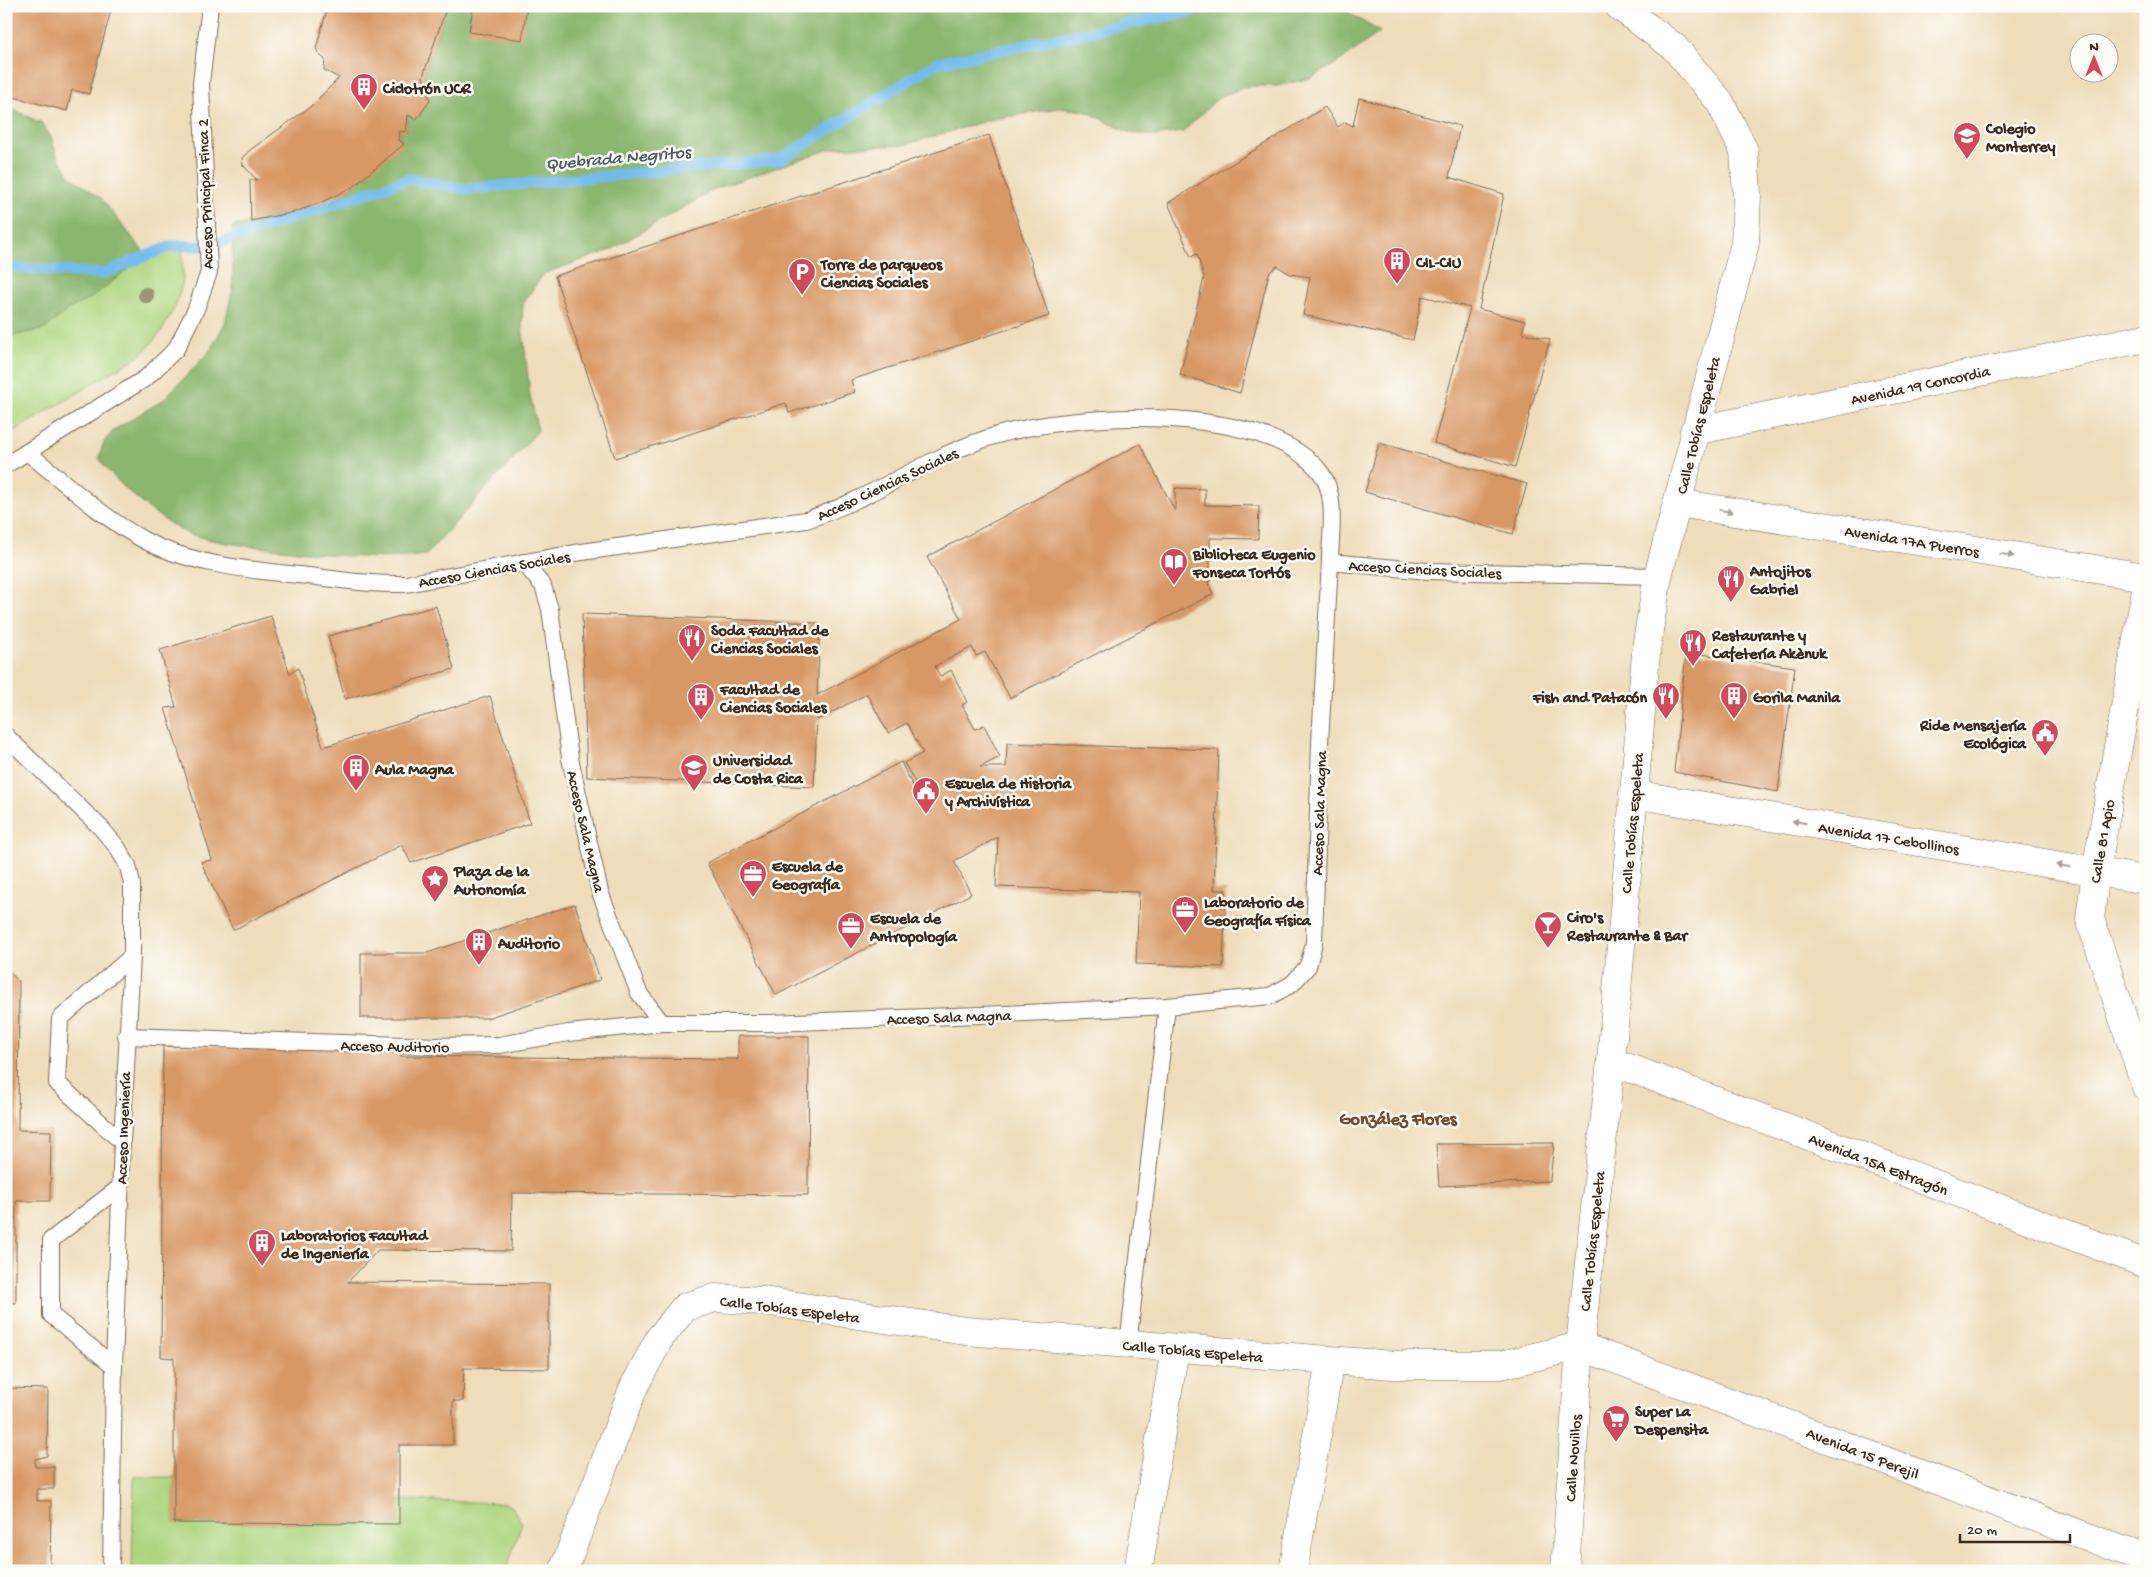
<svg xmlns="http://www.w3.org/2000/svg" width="2152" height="1577" font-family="'Gochi Hand',sans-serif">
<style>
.green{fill:#add57f;stroke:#74804e}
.forest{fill:#8ab66e;stroke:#627046}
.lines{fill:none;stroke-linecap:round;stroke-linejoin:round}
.stream{stroke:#72bbeb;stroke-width:11}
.building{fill:#d89865}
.service-casing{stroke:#7a6855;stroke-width:18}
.minor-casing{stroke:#7a6855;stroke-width:29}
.tertiary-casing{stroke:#7a6855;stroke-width:29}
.service{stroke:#fff;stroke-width:16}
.minor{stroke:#fff;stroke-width:28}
.tertiary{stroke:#fff;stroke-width:28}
.tree{fill:#9e9674}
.oneway{fill:#a79f9a}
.labels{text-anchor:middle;stroke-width:5;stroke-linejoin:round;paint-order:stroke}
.poi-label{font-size:16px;font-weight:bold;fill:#3b2a1e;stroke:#fdfcf7;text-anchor:start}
.street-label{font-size:16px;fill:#3b2a1e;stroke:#fdfcf7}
.water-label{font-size:18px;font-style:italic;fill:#4e5d66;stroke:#fdfcf7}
.neighbourhood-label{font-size:18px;font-weight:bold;fill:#725037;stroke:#fdfcf7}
</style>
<rect width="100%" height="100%" fill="#fdfcf7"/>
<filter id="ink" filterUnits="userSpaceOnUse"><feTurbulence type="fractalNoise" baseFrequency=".02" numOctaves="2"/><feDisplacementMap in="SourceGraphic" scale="10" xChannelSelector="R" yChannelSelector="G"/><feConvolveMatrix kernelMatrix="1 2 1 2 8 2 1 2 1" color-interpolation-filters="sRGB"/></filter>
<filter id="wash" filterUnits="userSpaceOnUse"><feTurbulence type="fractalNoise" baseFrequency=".0096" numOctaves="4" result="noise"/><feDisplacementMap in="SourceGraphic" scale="20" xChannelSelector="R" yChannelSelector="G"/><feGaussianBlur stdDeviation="1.12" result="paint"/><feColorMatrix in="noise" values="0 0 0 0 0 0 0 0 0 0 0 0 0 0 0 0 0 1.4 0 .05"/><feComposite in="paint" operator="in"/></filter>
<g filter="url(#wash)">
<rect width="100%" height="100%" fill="#eedcba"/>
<g class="green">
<path d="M 171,246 L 182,246 L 183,281 L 176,305 L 161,332 L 142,354 L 6,436 L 6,337 L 45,329 L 68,309 L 91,298 L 143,257 Z"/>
<path d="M 134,1477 L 174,1477 L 174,1523 L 398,1524 L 399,1500 L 505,1503 L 513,1508 L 522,1523 L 506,1571 L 132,1571 Z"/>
</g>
<g class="forest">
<path d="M 447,6 L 1350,6 L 1346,11 L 1380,32 L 1337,63 L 1311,78 L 1278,86 L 1248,86 L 1219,97 L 1183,132 L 1152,136 L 1128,132 L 1085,111 L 1059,108 L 989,120 L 904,145 L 833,148 L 715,189 L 611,250 L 545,273 L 534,287 L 523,304 L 522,325 L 530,395 L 538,431 L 426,555 C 379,562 328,554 281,549 C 250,546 217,544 187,533 C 165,524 109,479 99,457 L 104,442 L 114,430 L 163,400 L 209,352 L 225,323 L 233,287 L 232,227 C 272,216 318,212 353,187 C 370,175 384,155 399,140 L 400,131 L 406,132 L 408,115 L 430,101 L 423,76 Z"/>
<path d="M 6,109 L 14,110 L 42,123 L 51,137 L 57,155 L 71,177 L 101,198 L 143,251 L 143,257 L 91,298 L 68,309 L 45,329 L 6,337 Z"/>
</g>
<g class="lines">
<path class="stream" d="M 6,267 L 102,274 L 171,246 L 209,246 L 409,179 L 467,189 L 779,160 L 937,63 L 1217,6"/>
</g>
<g id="blocks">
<g class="building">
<path d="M 6,6 L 112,6 L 89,94 L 72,90 L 67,111 L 6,95 Z"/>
<path d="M 328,6 L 447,6 L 423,76 L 430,101 L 416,120 L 408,115 L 406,132 L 400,131 L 399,140 L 404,144 L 353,187 L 320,203 L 295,212 L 251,221 L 250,180 L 257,180 L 243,165 L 242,158 L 250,150 L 310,107 L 339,78 L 324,70 L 325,59 L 319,55 L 316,48 Z"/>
<path d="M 473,6 L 527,6 L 522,40 L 469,32 Z"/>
<path d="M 1359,98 L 1460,126 L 1449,177 L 1504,194 L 1479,309 L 1525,321 L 1522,333 L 1550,339 L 1515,467 L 1434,443 L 1470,308 L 1422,296 L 1413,340 L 1303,315 L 1310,277 L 1290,274 L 1277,266 L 1269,273 L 1240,393 L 1180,375 L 1204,278 L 1197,254 L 1191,257 L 1168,203 L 1325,107 L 1338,127 L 1345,122 L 1353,126 Z"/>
<path d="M 989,135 L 1049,316 L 851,380 L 855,392 L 789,413 L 786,403 L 615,458 L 555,276 Z"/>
<path d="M 1379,443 L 1527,484 L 1513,534 L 1365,492 Z"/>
<path d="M 1140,444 L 1175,511 L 1175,488 L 1205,489 L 1205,505 L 1259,506 L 1258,539 L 1210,538 L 1210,582 L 1207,581 L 1213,594 L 1010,698 L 985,652 L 976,656 L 972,647 L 935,666 L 940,677 L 951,670 L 967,702 L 962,705 L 975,729 L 984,725 L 1000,757 L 980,767 L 1006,767 L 1007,743 L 1219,750 L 1214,890 L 1226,890 L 1223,967 L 1136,964 L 1139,892 L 996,887 L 998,837 L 954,861 L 971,894 L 776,995 L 707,863 L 901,762 L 913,786 L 916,784 L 904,763 L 923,753 L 907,723 L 888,733 L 867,694 L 817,720 L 814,787 L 587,777 L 582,614 L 820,623 L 817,695 L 961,619 L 927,557 Z"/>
<path d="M 436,606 L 454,669 L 345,699 L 328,636 Z"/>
<path d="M 271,616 L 290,674 L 298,668 L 323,747 L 490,696 L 530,823 L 411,863 L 402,845 L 233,930 L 201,862 L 212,860 L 165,708 L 176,707 L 160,650 Z"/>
<path d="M 1686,652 L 1795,667 L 1778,792 L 1674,772 Z"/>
<path d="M 575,904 L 600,980 L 487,1018 L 361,1018 L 361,953 L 427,953 Z"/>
<path d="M 6,969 L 19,981 L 18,1130 L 51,1131 L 50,1201 L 16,1201 L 16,1303 L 6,1303 Z"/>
<path d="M 738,1036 L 809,1036 L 808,1195 L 512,1193 L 511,1251 L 378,1250 L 348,1282 L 549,1284 L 549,1369 L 464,1368 L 463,1401 L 453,1401 L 453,1445 L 399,1445 L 399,1524 L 174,1523 L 174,1358 L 161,1357 L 163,1046 L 400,1047 L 400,1056 L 738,1059 Z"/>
<path d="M 1554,1143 L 1550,1181 L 1439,1186 L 1436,1144 Z"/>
<path d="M 6,1388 L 48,1389 L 47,1456 L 35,1459 L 35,1467 L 54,1467 L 54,1489 L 37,1489 L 37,1501 L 51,1501 L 50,1571 L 6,1571 Z"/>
</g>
</g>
</g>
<g filter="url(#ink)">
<use href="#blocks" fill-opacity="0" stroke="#7a6855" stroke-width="1"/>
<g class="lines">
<defs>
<g id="service">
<path d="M 27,452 C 63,481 103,518 142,539 C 192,566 253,570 308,576 C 341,580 373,585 406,584 L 575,553 L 806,520 C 869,500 923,460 985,439 C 1062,412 1266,400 1321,473 C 1338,496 1330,536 1330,562 L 1428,571 L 1658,576"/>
<path d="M 6,465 L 146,378 L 176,349 L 196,309 L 209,272 L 201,83 L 210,6"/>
<path d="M 523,562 L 543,586 L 550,609 L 570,758 L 600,892 L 639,993 L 662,1023 L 770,1023 L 1006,1014 L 1167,1006 L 1270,996 L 1292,984 L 1308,966 L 1314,943 L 1320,743 L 1330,562"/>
<path d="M 6,736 L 101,828 L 117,847 L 128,866 L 132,884 L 132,956 L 122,1142 L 114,1366 L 111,1571"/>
<path d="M 126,1036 L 436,1046 L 499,1045 L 569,1033 L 662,1023"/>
<path d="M 122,1142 L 57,1083 L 60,1019 L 132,956"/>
<path d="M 1128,1345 L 1167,1006"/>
<path d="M 114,1366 L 51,1315 L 51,1240 L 120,1187"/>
</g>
<g id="minor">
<path d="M 1694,431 L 2146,338"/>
<path d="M 1677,503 L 2146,577"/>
<path d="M 2146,589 L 2096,871 L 2090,919 L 2146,1087"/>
<path d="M 1633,794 L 2146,880"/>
<path d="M 1611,1061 L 2146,1264"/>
<path d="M 1138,1571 L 1175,1349"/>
<path d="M 1293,1571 L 1330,1361"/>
<path d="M 1565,1571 L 1580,1346 L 2146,1559"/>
</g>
<path id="tertiary" d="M 563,1571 L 633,1389 L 659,1339 L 685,1307 L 715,1298 L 763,1301 L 966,1331 L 1393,1365 L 1501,1365 L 1580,1346 L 1611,1061 L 1647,642 L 1658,576 L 1745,243 L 1747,194 L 1744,151 L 1720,102 L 1674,47 L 1619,6"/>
</defs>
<use href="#service" class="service-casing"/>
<use href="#minor" class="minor-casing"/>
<use href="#tertiary" class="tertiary-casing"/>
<use href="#service" class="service"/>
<use href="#minor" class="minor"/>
<use href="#tertiary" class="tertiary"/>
</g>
<circle class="tree" cx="146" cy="295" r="8"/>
<defs><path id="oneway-solid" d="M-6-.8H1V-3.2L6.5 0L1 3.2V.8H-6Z" transform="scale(1.25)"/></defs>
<g class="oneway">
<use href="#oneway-solid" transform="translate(1726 511) rotate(9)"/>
<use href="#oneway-solid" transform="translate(2007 555) rotate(9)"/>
<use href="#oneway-solid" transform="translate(1799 822) rotate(-171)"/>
<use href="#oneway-solid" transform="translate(2063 866) rotate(-171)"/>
</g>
</g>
<defs>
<symbol id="building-pin" viewBox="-11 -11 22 30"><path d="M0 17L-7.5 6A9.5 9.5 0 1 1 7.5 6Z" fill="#d1495b" stroke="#fdfcf7"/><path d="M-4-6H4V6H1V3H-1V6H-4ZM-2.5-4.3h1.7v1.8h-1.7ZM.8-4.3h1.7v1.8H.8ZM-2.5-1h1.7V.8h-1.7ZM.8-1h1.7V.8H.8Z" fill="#fff"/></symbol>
<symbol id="school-pin" viewBox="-11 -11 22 30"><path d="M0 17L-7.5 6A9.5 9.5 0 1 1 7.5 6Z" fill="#d1495b" stroke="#fdfcf7"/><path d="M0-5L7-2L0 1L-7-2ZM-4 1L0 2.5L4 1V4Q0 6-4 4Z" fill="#fff"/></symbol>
<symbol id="parking-pin" viewBox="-11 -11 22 30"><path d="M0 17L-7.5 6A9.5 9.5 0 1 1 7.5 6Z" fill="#d1495b" stroke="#fdfcf7"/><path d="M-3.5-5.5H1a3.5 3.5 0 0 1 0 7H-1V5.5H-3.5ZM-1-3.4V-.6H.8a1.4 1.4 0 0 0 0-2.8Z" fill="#fff"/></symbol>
<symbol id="library-pin" viewBox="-11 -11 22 30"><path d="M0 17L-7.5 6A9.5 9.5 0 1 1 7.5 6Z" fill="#d1495b" stroke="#fdfcf7"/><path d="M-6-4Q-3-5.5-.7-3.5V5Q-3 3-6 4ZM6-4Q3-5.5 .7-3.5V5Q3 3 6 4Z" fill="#fff"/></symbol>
<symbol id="restaurant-pin" viewBox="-11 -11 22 30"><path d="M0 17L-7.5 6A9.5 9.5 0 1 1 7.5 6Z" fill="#d1495b" stroke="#fdfcf7"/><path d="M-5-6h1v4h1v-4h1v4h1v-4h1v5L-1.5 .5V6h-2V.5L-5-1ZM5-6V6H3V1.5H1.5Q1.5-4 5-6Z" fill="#fff"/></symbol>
<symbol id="civic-pin" viewBox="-11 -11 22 30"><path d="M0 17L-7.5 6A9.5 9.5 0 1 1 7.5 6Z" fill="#d1495b" stroke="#fdfcf7"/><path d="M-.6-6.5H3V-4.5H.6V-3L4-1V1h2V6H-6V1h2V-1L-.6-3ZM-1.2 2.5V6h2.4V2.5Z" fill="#fff"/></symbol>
<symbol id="university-pin" viewBox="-11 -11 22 30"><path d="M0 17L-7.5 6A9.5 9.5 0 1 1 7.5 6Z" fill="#d1495b" stroke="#fdfcf7"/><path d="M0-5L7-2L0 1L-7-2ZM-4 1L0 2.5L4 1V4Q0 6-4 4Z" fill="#fff"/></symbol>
<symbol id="office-pin" viewBox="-11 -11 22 30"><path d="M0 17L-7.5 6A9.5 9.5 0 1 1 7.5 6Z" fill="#d1495b" stroke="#fdfcf7"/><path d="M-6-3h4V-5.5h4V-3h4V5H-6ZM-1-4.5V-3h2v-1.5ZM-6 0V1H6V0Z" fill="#fff"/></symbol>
<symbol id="sight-pin" viewBox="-11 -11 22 30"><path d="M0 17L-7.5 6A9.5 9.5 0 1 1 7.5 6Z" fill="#d1495b" stroke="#fdfcf7"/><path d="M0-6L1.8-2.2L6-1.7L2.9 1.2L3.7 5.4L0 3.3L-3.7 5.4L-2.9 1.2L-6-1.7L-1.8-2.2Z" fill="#fff"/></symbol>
<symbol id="bar-pin" viewBox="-11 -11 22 30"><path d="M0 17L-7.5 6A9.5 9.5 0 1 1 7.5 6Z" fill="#d1495b" stroke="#fdfcf7"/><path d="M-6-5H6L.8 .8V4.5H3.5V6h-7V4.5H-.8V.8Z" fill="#fff"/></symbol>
<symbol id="supermarket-pin" viewBox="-11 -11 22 30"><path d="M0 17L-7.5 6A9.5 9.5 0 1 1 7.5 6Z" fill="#d1495b" stroke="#fdfcf7"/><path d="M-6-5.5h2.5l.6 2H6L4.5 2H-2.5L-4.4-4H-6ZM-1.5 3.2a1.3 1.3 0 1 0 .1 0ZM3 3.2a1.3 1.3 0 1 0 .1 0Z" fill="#fff"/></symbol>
</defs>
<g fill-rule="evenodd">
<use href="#building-pin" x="348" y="71" width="32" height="43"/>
<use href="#school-pin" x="1951" y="120" width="32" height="43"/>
<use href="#building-pin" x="1381" y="245" width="32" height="43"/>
<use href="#parking-pin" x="786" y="256" width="32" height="43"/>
<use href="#library-pin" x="1158" y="546" width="32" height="43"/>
<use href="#restaurant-pin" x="1715" y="563" width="32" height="43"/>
<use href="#restaurant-pin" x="676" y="622" width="32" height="43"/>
<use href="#restaurant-pin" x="1677" y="627" width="32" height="43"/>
<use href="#restaurant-pin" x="1650" y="680" width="32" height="43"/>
<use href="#building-pin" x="1718" y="680" width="32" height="43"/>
<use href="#building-pin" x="685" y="681" width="32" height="43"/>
<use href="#civic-pin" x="2029" y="717" width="32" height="43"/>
<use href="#building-pin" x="340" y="752" width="32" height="43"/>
<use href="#university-pin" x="678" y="752" width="32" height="43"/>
<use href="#civic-pin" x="910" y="775" width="32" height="43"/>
<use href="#office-pin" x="737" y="858" width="32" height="43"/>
<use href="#sight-pin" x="419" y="863" width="32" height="43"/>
<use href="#office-pin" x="1169" y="894" width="32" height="43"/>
<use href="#bar-pin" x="1532" y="909" width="32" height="43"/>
<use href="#office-pin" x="835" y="910" width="32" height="43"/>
<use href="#building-pin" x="463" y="926" width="32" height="43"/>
<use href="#building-pin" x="246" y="1227" width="32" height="43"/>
<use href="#supermarket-pin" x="1600" y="1403" width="32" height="43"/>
</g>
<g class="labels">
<g class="poi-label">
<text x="383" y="93">Ciclotrón UCR</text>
<text x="1986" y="133">Colegio<tspan x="1986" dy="18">Monterrey</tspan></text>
<text x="1416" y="267">CIL-CIU</text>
<text x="821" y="269">Torre de parqueos<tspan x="821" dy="18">Ciencias Sociales</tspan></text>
<text x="1193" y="559">Biblioteca Eugenio<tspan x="1193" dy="18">Fonseca Tortós</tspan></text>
<text x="1750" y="576">Antojitos<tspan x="1750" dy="18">Gabriel</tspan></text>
<text x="711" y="635">Soda Facultad de<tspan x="711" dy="18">Ciencias Sociales</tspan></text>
<text x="1712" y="640">Restaurante y<tspan x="1712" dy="18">Cafetería Akènuk</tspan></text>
<text x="720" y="694">Facultad de<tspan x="720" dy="18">Ciencias Sociales</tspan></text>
<text x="1647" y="702" text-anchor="end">Fish and Patacón</text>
<text x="1753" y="702">Gorila Manila</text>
<text x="2026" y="730" text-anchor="end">Ride Mensajería<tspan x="2026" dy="18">Ecológica</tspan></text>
<text x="713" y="765">Universidad<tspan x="713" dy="18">de Costa Rica</tspan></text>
<text x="375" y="774">Aula Magna</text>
<text x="945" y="788">Escuela de Historia<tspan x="945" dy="18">y Archivística</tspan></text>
<text x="772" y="871">Escuela de<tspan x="772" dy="18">Geografía</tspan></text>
<text x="454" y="876">Plaza de la<tspan x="454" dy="18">Autonomía</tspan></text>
<text x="1204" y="907">Laboratorio de<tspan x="1204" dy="18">Geografía Física</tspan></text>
<text x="1567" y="922">Ciro's<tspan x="1567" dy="18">Restaurante &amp; Bar</tspan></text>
<text x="870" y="923">Escuela de<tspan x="870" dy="18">Antropología</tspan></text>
<text x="498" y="948">Auditorio</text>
<text x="281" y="1240">Laboratorios Facultad<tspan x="281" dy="18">de Ingeniería</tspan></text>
<text x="1635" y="1416">Super La<tspan x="1635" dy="18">Despensita</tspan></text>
</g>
<g class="street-label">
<text transform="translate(204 194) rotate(-92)" y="6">Acceso Principal Finca 2</text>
<text transform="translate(1920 384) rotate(-12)" y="6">Avenida 19 Concordia</text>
<text transform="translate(1697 425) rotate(-76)" y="6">Calle Tobías Espeleta</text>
<text transform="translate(887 483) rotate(-25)" y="6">Acceso Ciencias Sociales</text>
<text transform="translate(1912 540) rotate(9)" y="6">Avenida 17A Puerros</text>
<text transform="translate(494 568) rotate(-10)" y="6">Acceso Ciencias Sociales</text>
<text transform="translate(1425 568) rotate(3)" y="6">Acceso Ciencias Sociales</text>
<text transform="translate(1318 813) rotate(-88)" y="6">Acceso Sala Magna</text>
<text transform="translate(1631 823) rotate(-85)" y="6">Calle Tobías Espeleta</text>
<text transform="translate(587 831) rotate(77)" y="6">Acceso Sala Magna</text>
<text transform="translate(1889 837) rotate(9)" y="6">Avenida 17 Cebollinos</text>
<text transform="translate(2101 841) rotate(-80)" y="6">Calle 81 Apio</text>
<text transform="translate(949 1016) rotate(-2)" y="6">Acceso Sala Magna</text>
<text transform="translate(395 1045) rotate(1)" y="6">Acceso Auditorio</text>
<text transform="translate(122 1128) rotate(-88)" y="6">Acceso Ingeniería</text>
<text transform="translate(1879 1163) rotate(21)" y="6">Avenida 15A Estragón</text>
<text transform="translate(1591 1241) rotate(-84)" y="6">Calle Tobías Espeleta</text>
<text transform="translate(790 1308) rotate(7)" y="6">Calle Tobías Espeleta</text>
<text transform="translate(1193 1350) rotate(5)" y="6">Calle Tobías Espeleta</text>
<text transform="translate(1863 1452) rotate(21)" y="6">Avenida 15 Perejil</text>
<text transform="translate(1572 1458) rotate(-86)" y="6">Calle Novillos</text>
</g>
<g class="water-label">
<text transform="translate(618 157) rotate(-5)" y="6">Quebrada Negritos</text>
</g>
<g class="neighbourhood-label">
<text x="1398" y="1124">González Flores</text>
</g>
</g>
<rect width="2152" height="1577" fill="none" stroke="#fdfcf7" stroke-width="25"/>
<g transform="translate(2094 58)"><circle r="24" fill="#fdfcf7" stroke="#afa8a0"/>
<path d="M0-4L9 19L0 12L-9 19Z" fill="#d1495b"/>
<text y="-8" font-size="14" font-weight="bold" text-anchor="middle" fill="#3b2a1e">N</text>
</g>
<path d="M1960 1534v8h110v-8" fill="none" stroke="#3b2a1e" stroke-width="2.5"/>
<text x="1967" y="1534" font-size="15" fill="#3b2a1e" stroke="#fdfcf7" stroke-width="4" paint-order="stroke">20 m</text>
</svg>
